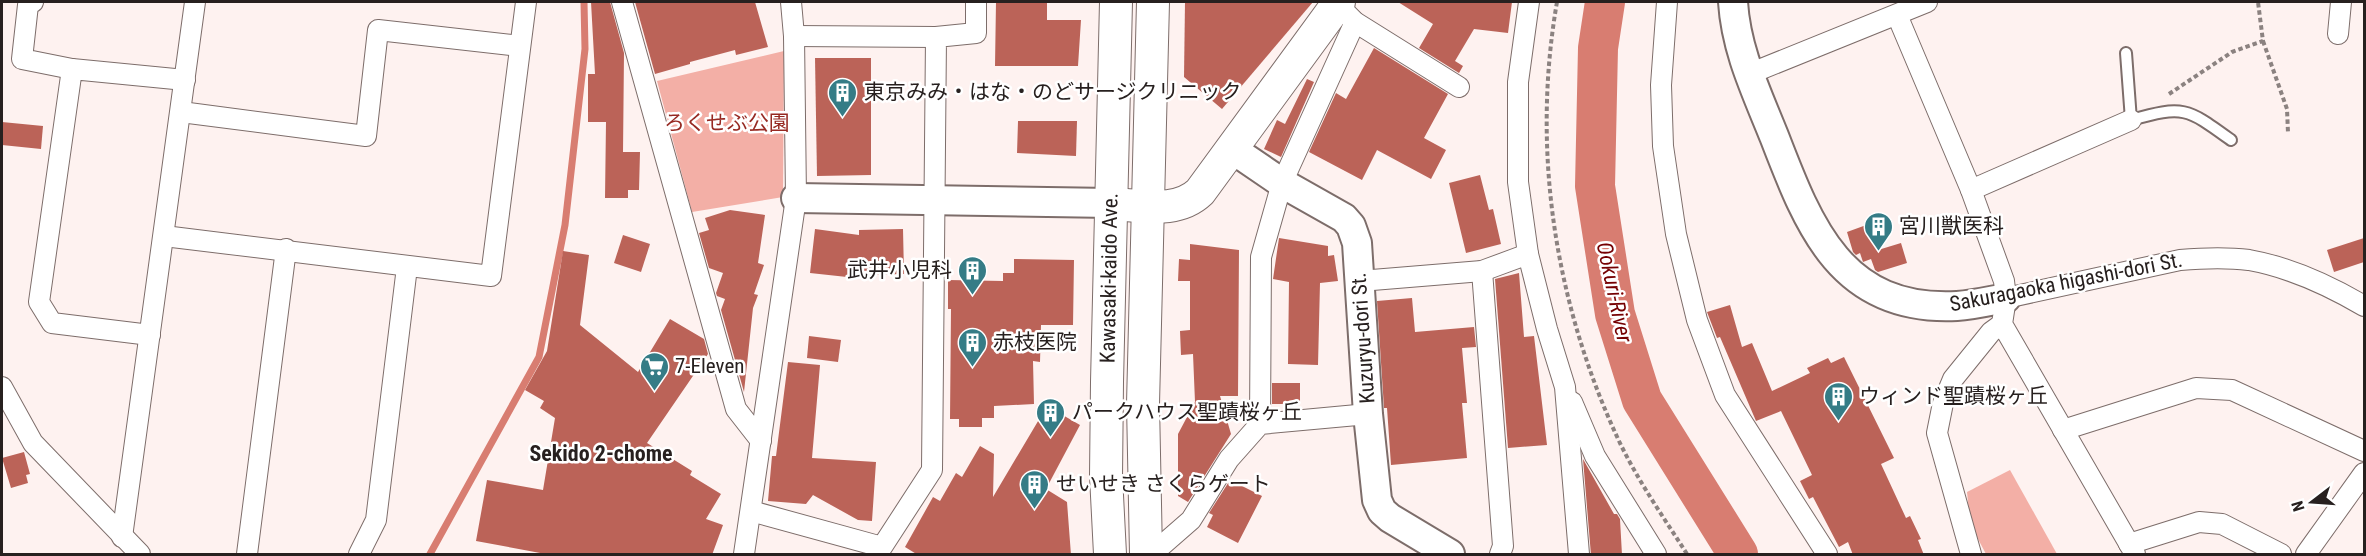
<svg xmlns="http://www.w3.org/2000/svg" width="2366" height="556" font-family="'Roboto Condensed','Noto Sans JP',sans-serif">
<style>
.green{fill:#f3afa6}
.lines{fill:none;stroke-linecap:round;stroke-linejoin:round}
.stream{stroke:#d87d71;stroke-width:7}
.river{stroke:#d87d71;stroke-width:40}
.building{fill:#bb6358}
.lane-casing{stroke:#7d6d6a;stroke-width:14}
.street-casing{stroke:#7d6d6a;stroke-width:22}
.secondary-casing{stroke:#7d6d6a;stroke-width:32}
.primary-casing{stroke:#7d6d6a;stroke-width:34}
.path{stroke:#8b8280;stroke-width:4;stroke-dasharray:4.5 3;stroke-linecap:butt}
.lane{stroke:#fff;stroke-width:10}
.street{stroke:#fff;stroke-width:20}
.secondary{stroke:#fff;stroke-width:28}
.primary{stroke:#fff;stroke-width:32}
.labels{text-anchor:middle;stroke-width:5;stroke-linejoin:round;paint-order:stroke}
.poi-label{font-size:21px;fill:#27201f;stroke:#fff;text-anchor:start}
.park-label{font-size:21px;fill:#962922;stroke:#fff}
.street-label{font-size:21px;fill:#27201f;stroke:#fff}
.water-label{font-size:22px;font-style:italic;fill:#750002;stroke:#fff}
.neighbourhood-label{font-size:22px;font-weight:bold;fill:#27201f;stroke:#fff}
</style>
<rect width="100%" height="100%" fill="#fef2f0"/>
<g class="green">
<path d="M 784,51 L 783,197 L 692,212 L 657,81 Z"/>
<path d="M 2010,470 L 2057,554 L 1986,554 L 1970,524 L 1967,492 Z"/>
</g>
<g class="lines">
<path class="stream" d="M 430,554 L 539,357 L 565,225 L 585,49 L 584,2"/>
<path class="river" d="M 1605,2 L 1598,48 L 1595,186 L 1615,314 L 1642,400 L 1738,554"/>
</g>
<g class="building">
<path d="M 591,2 L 610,2 L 624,53 L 623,152 L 640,152 L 639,190 L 628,190 L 628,198 L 605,198 L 606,122 L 588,122 L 588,74 L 595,74 Z"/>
<path d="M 635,2 L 755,2 L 768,47 L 736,55 L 735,50 L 690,62 L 690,64 L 655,74 Z"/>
<path d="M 996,2 L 1047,2 L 1047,20 L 1081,20 L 1078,66 L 995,66 Z"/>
<path d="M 1185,2 L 1313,2 L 1222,109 L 1184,77 Z"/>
<path d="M 1398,2 L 1512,2 L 1508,33 L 1474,29 L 1455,61 L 1463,66 L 1459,73 L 1419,48 L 1433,24 Z"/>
<path d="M 1374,48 L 1448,94 L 1424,138 L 1446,150 L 1431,179 L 1377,150 L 1362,180 L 1309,152 L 1336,93 L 1346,99 Z"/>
<path d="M 815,58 L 871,58 L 871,175 L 817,176 Z"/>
<path d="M 1307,79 L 1314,82 L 1281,157 L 1264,149 L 1277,120 L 1285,124 Z"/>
<path d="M 1018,121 L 1077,121 L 1076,156 L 1017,153 Z"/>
<path d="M 2,122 L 43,126 L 41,149 L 2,145 Z"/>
<path d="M 1480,175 L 1489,210 L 1493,209 L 1501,244 L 1466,253 L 1449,183 Z"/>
<path d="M 730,210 L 765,215 L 758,263 L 764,265 L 754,294 L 758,295 L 753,308 L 744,392 L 721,310 L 725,299 L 717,296 L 716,293 L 723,273 L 709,268 L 699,233 L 709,230 L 705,218 Z"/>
<path d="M 1869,224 L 1878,250 L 1901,243 L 1907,263 L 1878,272 L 1875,270 L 1871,259 L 1863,262 L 1860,253 L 1856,255 L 1853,252 L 1847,232 Z"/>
<path d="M 815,229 L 859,235 L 859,230 L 903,229 L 904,274 L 847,275 L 847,277 L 810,273 Z"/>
<path d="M 623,235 L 650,244 L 641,272 L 614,263 Z"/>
<path d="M 1279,238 L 1328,246 L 1328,256 L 1334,255 L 1338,281 L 1320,283 L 1318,365 L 1288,364 L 1289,282 L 1273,279 Z"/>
<path d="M 2364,238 L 2364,262 L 2334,272 L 2327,250 Z"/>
<path d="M 1190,244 L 1239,250 L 1238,396 L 1220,396 L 1231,434 L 1188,502 L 1178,496 L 1178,434 L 1195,402 L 1193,354 L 1181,355 L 1180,331 L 1190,330 L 1190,281 L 1178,281 L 1179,259 L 1190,260 Z"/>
<path d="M 563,251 L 589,255 L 580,325 L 638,372 L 670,319 L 704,339 L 708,354 L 647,443 L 692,471 L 690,475 L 721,494 L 706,519 L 723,525 L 712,555 L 551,555 L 476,541 L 487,480 L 543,490 L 555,418 L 540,408 L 544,401 L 525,390 L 547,351 Z"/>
<path d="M 1014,259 L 1074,260 L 1073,325 L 1041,325 L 1040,362 L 1033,361 L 1034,404 L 994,406 L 994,418 L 982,418 L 982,427 L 959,427 L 959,419 L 950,419 L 951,309 L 948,309 L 948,280 L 1003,281 L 1003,273 L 1014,273 Z"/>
<path d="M 1519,273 L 1524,337 L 1534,336 L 1547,445 L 1508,448 L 1495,279 Z"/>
<path d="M 1412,298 L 1415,332 L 1474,327 L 1476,347 L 1462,348 L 1467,403 L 1462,403 L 1467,458 L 1391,465 L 1387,408 L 1384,408 L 1377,301 Z"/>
<path d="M 1730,305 L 1742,347 L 1752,343 L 1772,391 L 1810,373 L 1807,368 L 1828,358 L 1831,363 L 1844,357 L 1894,458 L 1881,464 L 1906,518 L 1910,516 L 1921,539 L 1918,540 L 1924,555 L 1853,555 L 1848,542 L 1839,547 L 1813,497 L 1809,499 L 1800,481 L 1812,475 L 1781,411 L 1756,421 L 1720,337 L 1717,338 L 1707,312 Z"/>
<path d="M 809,336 L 841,340 L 838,362 L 807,358 Z"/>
<path d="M 788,362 L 820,365 L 812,458 L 876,462 L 872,521 L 858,520 L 813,495 L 806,504 L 768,501 L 772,456 L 776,456 Z"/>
<rect x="1272" y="383" width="28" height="21"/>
<path d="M 1047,406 L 1080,425 L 1046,489 L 1067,502 L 1071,555 L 918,555 L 905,547 L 933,497 L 940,501 L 956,473 L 962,477 L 980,446 L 994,454 L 993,497 Z"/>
<path d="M 24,452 L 30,474 L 26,475 L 28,483 L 11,488 L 2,458 Z"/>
<path d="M 1583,459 L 1614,514 L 1617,514 L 1620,519 L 1622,555 L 1591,555 Z"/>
<path d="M 1230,480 L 1262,496 L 1238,543 L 1207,527 L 1213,515 L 1209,513 Z"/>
</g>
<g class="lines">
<defs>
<path id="lane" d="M 2126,53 L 2131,120 C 2184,105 2187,108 2231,140"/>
<g id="street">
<path d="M 33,2 L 28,5 L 22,59 L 72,69"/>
<path d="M 622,2 L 736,409 L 761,441"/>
<path d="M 1529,2 L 1518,82 L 1518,182 L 1528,254 L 1547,329 L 1565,387 L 1579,554"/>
<path d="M 1667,2 L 1661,85 L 1663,146 L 1676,234 L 1697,320 L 1725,395 L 1827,554"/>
<path d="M 1346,13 L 1355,22 L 1459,87"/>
<path d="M 1897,15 L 1971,190 L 2004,281 L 2006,298 L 2002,324 L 2135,554"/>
<path d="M 2338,34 L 2341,2"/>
<path d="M 794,36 L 936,37"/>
<path d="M 1749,74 L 1927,2"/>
<path d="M 181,112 L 366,136 L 378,30 L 520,46"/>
<path d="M 1971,190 L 2131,120"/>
<path d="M 164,236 L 491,276 L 526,2"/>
<path d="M 1482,271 L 1503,546 L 1500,554"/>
<path d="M 1360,281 L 1482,271 L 1528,254"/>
<path d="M 2006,298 L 2180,260 C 2202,258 2226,257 2249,260 C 2288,267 2330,286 2364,306"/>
<path d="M 150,335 L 52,323 L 39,302 L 72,69 L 185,80"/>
<path d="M 2,387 L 33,443 L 140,554"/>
<path d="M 1572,402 L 1595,456 L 1656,554"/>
<path d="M 1260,424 L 1261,257 L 1282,183 L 1355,22"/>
<path d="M 2063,430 L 2196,388 L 2232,390 L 2364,451"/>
<path d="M 751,511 L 882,547 L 932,470 L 936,37 L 976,33 L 976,2"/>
<path d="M 122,537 L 195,2"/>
<path d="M 2129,544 L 2199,522 L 2222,524 L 2281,554"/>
<path d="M 247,554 L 286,249"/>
<path d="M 359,554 L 376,520 L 407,267"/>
<path d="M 744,554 L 796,198 L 794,36 L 791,2"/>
<path d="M 1152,554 L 1191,520 L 1229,459 L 1260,424 L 1368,414"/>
<path d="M 1971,554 L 1937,433 L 1943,403 L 1953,379 L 1991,332 L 2002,324"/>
<path d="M 2306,554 L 2364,473"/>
</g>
<g id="secondary">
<path d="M 1733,2 C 1736,50 1756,91 1774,136 C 1809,227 1841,312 1957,306 C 1973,305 1990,301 2006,298"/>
<path d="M 1232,149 L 1282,183 L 1344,218 L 1351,226 L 1357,243 L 1368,414 L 1377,500 L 1382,511 L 1390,518 L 1450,554"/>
<path d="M 796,198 L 1111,203"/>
</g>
<g id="primary">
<path d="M 1126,205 C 1152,207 1180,211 1200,192 L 1339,2"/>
<path d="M 1110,554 L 1106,476 L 1107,382 L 1116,2"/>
<path d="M 1146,554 L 1143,404 L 1153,2"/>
</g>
</defs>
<use href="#lane" class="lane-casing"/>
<use href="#street" class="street-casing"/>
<use href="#secondary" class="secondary-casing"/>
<use href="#primary" class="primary-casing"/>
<g class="path">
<path d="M 1557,2 C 1531,151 1555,304 1619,441 C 1638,481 1664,518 1687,554"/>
<path d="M 2263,41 L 2287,109 L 2288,133"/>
<path d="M 2169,94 L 2232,52 L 2263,41 L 2258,2"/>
</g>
<use href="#lane" class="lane"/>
<use href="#street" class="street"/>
<use href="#secondary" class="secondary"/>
<use href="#primary" class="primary"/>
</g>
<defs>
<symbol id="building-pin" viewBox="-11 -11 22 30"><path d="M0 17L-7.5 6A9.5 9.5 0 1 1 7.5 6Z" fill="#357c86" stroke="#fff"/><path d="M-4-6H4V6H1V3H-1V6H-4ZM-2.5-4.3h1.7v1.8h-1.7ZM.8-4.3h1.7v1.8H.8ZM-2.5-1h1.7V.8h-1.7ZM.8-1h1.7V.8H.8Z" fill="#fff"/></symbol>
<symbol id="supermarket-pin" viewBox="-11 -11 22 30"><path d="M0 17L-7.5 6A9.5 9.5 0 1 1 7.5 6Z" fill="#357c86" stroke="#fff"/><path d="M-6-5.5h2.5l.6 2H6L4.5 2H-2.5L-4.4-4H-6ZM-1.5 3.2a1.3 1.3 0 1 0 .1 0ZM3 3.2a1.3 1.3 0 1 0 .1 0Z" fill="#fff"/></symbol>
</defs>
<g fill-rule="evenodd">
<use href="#building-pin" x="826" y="76" width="33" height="45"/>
<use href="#building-pin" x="1862" y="210" width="33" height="45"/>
<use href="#building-pin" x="956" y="254" width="33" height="45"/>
<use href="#building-pin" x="956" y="326" width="33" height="45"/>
<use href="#supermarket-pin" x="638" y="350" width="33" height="45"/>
<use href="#building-pin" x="1822" y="380" width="33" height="45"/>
<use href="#building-pin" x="1034" y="396" width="33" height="45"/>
<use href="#building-pin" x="1018" y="468" width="33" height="45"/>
</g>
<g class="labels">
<g class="poi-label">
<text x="864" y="99">東京みみ・はな・のどサージクリニック</text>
<text x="1899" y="233">宮川獣医科</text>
<text x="952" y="277" text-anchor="end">武井小児科</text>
<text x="993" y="349">赤枝医院</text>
<text x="675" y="373">7-Eleven</text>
<text x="1859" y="403">ウィンド聖蹟桜ヶ丘</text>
<text x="1072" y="419">パークハウス聖蹟桜ヶ丘</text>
<text x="1056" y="491">せいせき さくらゲート</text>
</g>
<g class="park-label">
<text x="727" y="130">ろくせぶ公園</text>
</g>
<g class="street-label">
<text transform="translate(1109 278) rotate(-89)" y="7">Kawasaki-kaido Ave.</text>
<text transform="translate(2066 282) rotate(-11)" y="7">Sakuragaoka higashi-dori St.</text>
<text transform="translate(1363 338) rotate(-94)" y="7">Kuzuryu-dori St.</text>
</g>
<g class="water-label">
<text transform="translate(1615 292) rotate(78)" y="8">Ookuri-River</text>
</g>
<g class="neighbourhood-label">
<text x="601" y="461">Sekido 2-chome</text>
</g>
</g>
<rect width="2366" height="556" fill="none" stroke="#27201f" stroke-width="6"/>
<g transform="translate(2312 502) rotate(253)" stroke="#ffffff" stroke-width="4.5" paint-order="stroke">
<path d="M0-4.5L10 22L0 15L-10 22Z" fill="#27201f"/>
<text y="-9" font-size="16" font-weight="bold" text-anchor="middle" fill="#27201f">N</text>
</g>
</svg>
